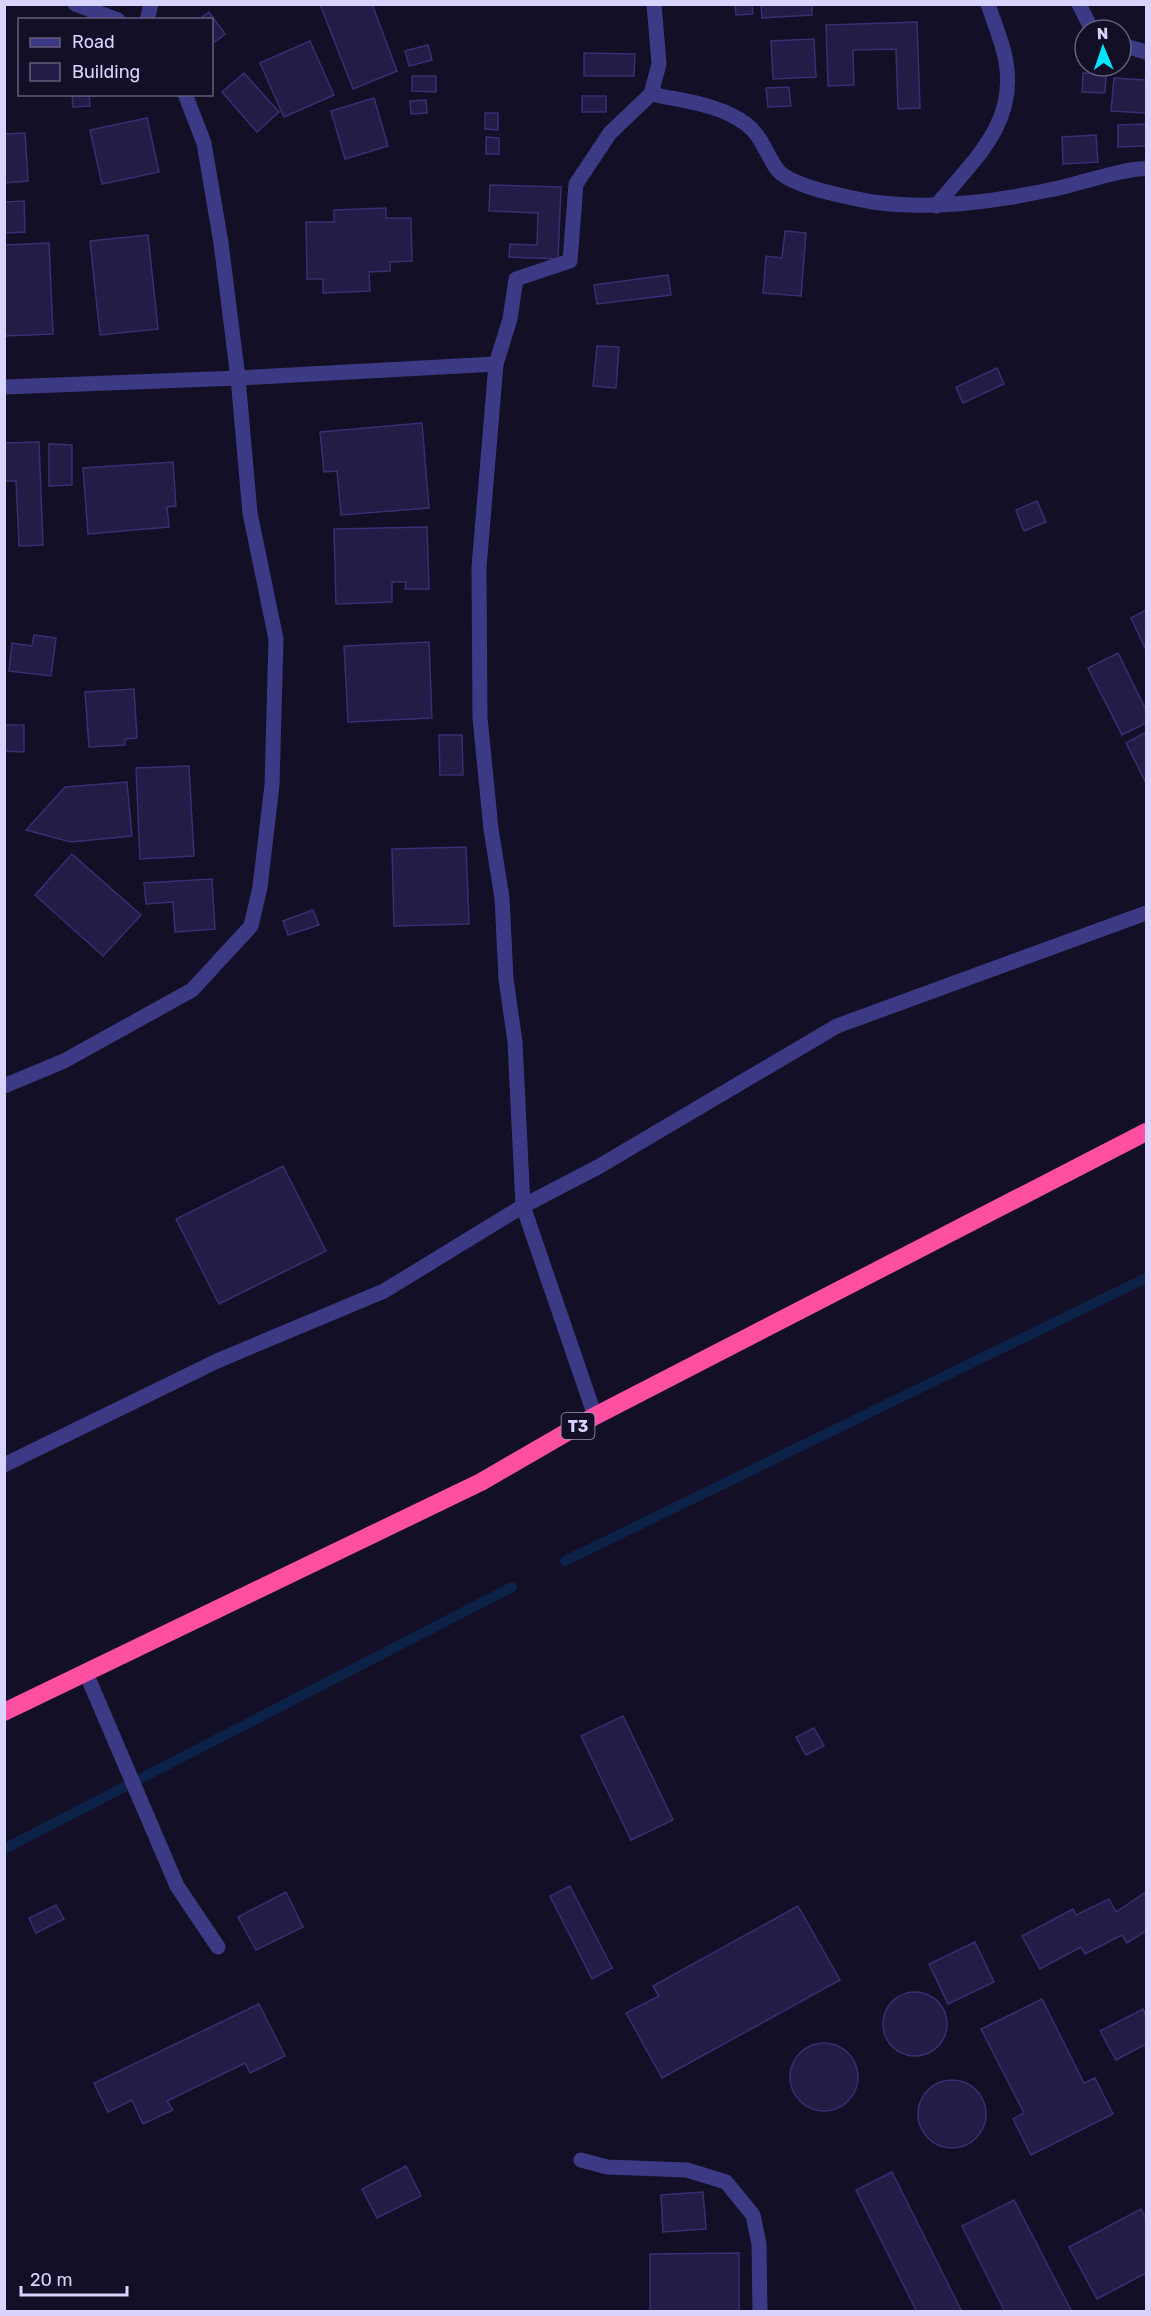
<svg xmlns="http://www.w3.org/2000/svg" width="1151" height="2316" font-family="Rubik,sans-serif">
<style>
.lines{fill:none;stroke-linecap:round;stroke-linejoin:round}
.stream{stroke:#0c2248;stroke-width:10}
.building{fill:#241b47;stroke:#3b2d73;stroke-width:1.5}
.minor{stroke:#3d3a85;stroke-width:15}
.highway{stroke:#ff4fa3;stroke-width:18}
.labels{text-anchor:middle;stroke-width:4.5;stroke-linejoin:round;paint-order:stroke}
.shield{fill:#130f26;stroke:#9e99be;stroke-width:1.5}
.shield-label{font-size:16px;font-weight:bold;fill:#d9d4ff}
</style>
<rect width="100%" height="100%" fill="#130f26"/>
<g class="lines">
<g class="stream">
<path d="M 565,1561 L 1146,1278"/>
<path d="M 4,1849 L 512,1587"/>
</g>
</g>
<g class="building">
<path d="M 320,4 L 372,4 L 397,71 L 353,89 Z"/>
<path d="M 735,4 L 752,4 L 753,14 L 736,15 Z"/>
<path d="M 761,4 L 812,4 L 812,15 L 762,18 Z"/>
<path d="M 209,12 L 225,34 L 212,44 L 212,20 L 198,20 Z"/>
<path d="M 917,22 L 920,108 L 898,109 L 896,49 L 853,50 L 854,85 L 828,86 L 826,25 Z"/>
<path d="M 814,39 L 816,77 L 773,79 L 771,41 Z"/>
<path d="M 310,41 L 334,95 L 284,117 L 260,63 Z"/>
<path d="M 428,45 L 432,60 L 409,66 L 405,51 Z"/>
<path d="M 584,53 L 635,54 L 634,76 L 584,76 Z"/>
<path d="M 244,73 L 279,112 L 257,132 L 222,92 Z"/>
<path d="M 1083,73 L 1106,74 L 1105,93 L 1082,92 Z"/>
<path d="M 412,76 L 436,76 L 436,92 L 412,91 Z"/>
<path d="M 1114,78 L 1146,80 L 1146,113 L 1111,111 Z"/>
<path d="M 789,87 L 791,106 L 768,107 L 766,88 Z"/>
<path d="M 72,94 L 89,94 L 90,106 L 73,107 Z"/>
<rect x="582" y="96" width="24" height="16"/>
<path d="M 374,98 L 388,146 L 345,159 L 331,111 Z"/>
<path d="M 426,100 L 427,113 L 411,114 L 410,101 Z"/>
<path d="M 485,113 L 498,113 L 498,130 L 485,129 Z"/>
<path d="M 147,118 L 159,172 L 102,184 L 90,130 Z"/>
<path d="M 1146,124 L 1146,146 L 1118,147 L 1118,125 Z"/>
<path d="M 25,133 L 28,181 L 4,183 L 4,134 Z"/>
<path d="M 1096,135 L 1098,162 L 1063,164 L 1062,137 Z"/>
<path d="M 486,137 L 499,138 L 499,154 L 486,154 Z"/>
<path d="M 490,185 L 561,187 L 558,259 L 509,257 L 510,244 L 537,245 L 538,213 L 489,211 Z"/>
<path d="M 24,201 L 25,232 L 4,233 L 4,202 Z"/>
<path d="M 386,208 L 386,218 L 411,218 L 412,261 L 390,262 L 390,271 L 369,272 L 370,291 L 323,293 L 323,279 L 307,279 L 306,222 L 334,222 L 334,210 Z"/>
<path d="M 785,231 L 806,233 L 801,296 L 763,293 L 766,256 L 782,258 Z"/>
<path d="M 148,235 L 158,329 L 100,335 L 90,241 Z"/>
<path d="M 49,243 L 53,334 L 4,336 L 4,245 Z"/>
<path d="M 668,275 L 671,295 L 597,304 L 594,285 Z"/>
<path d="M 597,346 L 619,347 L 616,388 L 593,386 Z"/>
<path d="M 997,368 L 1004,384 L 963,403 L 956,387 Z"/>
<path d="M 422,423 L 429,508 L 341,515 L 337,471 L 324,472 L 320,432 Z"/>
<path d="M 39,442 L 43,545 L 19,546 L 16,481 L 4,481 L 4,443 Z"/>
<path d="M 49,444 L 72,445 L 72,485 L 49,486 Z"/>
<path d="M 173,462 L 176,506 L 167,507 L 169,527 L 88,534 L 83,468 Z"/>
<path d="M 1037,501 L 1046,522 L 1024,531 L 1016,510 Z"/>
<path d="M 427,527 L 429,589 L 405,589 L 406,582 L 392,582 L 392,602 L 336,604 L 334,529 Z"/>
<path d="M 1146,610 L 1146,650 L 1131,618 Z"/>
<path d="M 34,635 L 56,638 L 51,676 L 9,671 L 12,643 L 32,646 Z"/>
<path d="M 429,642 L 432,718 L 348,722 L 344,646 Z"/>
<path d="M 1118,653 L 1146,710 L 1146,723 L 1122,735 L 1088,668 Z"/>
<path d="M 134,689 L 137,738 L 125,739 L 125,745 L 89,747 L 85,692 Z"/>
<path d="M 4,725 L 24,725 L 24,752 L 4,751 Z"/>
<path d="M 1146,732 L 1146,783 L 1126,743 Z"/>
<path d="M 439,735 L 462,735 L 463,775 L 440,775 Z"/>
<path d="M 189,766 L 194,856 L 140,859 L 136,768 Z"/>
<path d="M 127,782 L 132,836 L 71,842 L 26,830 L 65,787 Z"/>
<path d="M 466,847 L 469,924 L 394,926 L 392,849 Z"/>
<path d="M 72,854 L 141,915 L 103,956 L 35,895 Z"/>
<path d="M 212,879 L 215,929 L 175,932 L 173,902 L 146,904 L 144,883 Z"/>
<path d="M 313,910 L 319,925 L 288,935 L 283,921 Z"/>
<path d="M 283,1166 L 326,1251 L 219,1304 L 176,1219 Z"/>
<path d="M 623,1716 L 673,1820 L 631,1840 L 581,1736 Z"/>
<path d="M 814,1728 L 824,1746 L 806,1755 L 796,1737 Z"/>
<path d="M 570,1886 L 612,1968 L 592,1979 L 550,1896 Z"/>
<path d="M 286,1892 L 303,1927 L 256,1950 L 238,1917 Z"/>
<path d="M 1146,1892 L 1146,1931 L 1127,1943 L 1122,1935 L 1085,1954 L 1081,1947 L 1040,1969 L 1022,1936 L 1073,1909 L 1076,1915 L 1109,1899 L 1116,1912 Z"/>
<path d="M 56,1905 L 64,1919 L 36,1933 L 29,1918 Z"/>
<path d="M 798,1906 L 840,1980 L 662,2078 L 626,2013 L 659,1996 L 653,1986 Z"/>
<path d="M 975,1942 L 994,1982 L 948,2004 L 929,1964 Z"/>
<circle cx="915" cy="2024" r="32"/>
<path d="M 1042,1999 L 1084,2083 L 1095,2078 L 1113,2114 L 1031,2155 L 1013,2119 L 1024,2113 L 981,2029 Z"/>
<path d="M 259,2004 L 285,2056 L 250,2073 L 245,2063 L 167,2101 L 173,2110 L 143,2124 L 132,2100 L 108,2112 L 94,2083 Z"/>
<path d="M 1143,2009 L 1146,2016 L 1146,2044 L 1116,2060 L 1100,2031 Z"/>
<circle cx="824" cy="2077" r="34"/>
<circle cx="952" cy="2114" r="34"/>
<path d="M 406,2166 L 421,2196 L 377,2218 L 362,2189 Z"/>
<path d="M 892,2172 L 962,2312 L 917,2312 L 856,2190 Z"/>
<path d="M 703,2192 L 706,2229 L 663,2232 L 661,2195 Z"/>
<path d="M 1014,2200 L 1072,2312 L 1005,2312 L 962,2226 Z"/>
<path d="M 1141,2209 L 1146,2219 L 1146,2273 L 1097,2299 L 1069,2247 Z"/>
<path d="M 739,2253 L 739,2312 L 650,2312 L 650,2254 Z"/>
</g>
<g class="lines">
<g class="minor">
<path d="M 75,4 L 118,20"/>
<path d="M 1079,4 L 1092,30"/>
<path d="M 147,20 L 151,4"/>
<path d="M 1121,45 L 1146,52"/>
<path d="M 651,94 C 682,101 720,104 746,124 C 761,135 766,153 776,168 C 789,187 851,198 873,202 C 931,210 993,202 1049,190 C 1073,186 1126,167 1146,169"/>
<path d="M 936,206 C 972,161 1017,125 1006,62 C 1003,43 994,23 988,4"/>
<path d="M 4,387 L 238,378 L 496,364"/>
<path d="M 4,1086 L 64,1061 L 192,990 L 251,926 L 260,887 L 272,785 L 276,639 L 250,513 L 238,378 L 221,243 L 204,143 L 185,94"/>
<path d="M 595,1416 L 523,1206 L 515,1042 L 506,979 L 502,898 L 491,829 L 480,718 L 479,567 L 496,364 L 510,319 L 516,279 L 570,261 L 576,184 L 610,133 L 651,94 L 659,64 L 654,4"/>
<path d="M 4,1465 L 217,1361 L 384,1291 L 523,1206 L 598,1167 L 837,1026 L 1146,913"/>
<path d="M 86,1673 L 177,1886 L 218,1947"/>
<path d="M 581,2160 L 607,2167 L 687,2170 L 726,2182 L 753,2215 L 759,2244 L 760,2312"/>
</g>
<path class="highway" d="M 4,1712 L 481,1482 L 595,1416 L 1146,1132"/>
</g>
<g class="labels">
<rect class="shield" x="561.5" y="1413" width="33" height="26" rx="4.5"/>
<g class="shield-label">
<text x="578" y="1432">T3</text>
</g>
</g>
<rect width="1151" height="2316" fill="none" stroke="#d9d4ff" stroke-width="12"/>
<rect x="18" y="18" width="195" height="78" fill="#130f26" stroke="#625e7d" stroke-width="1.5"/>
<rect x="30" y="38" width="30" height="9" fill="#3d3a85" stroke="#625e7d" stroke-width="1.5"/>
<text x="72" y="48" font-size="18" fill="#d9d4ff">Road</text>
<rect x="30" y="63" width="30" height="18" fill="#241b47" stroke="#625e7d" stroke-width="1.5"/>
<text x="72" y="78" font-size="18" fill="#d9d4ff">Building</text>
<g transform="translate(1103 48) rotate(358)"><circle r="28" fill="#130f26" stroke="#625e7d" stroke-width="1.5"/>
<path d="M0-4.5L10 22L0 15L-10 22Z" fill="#00e5ff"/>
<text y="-9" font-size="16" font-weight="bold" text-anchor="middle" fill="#d9d4ff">N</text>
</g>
<path d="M21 2286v9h106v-9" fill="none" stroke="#d9d4ff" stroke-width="3"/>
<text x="30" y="2286" font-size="18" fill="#d9d4ff" stroke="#130f26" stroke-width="4.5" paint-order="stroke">20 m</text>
</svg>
